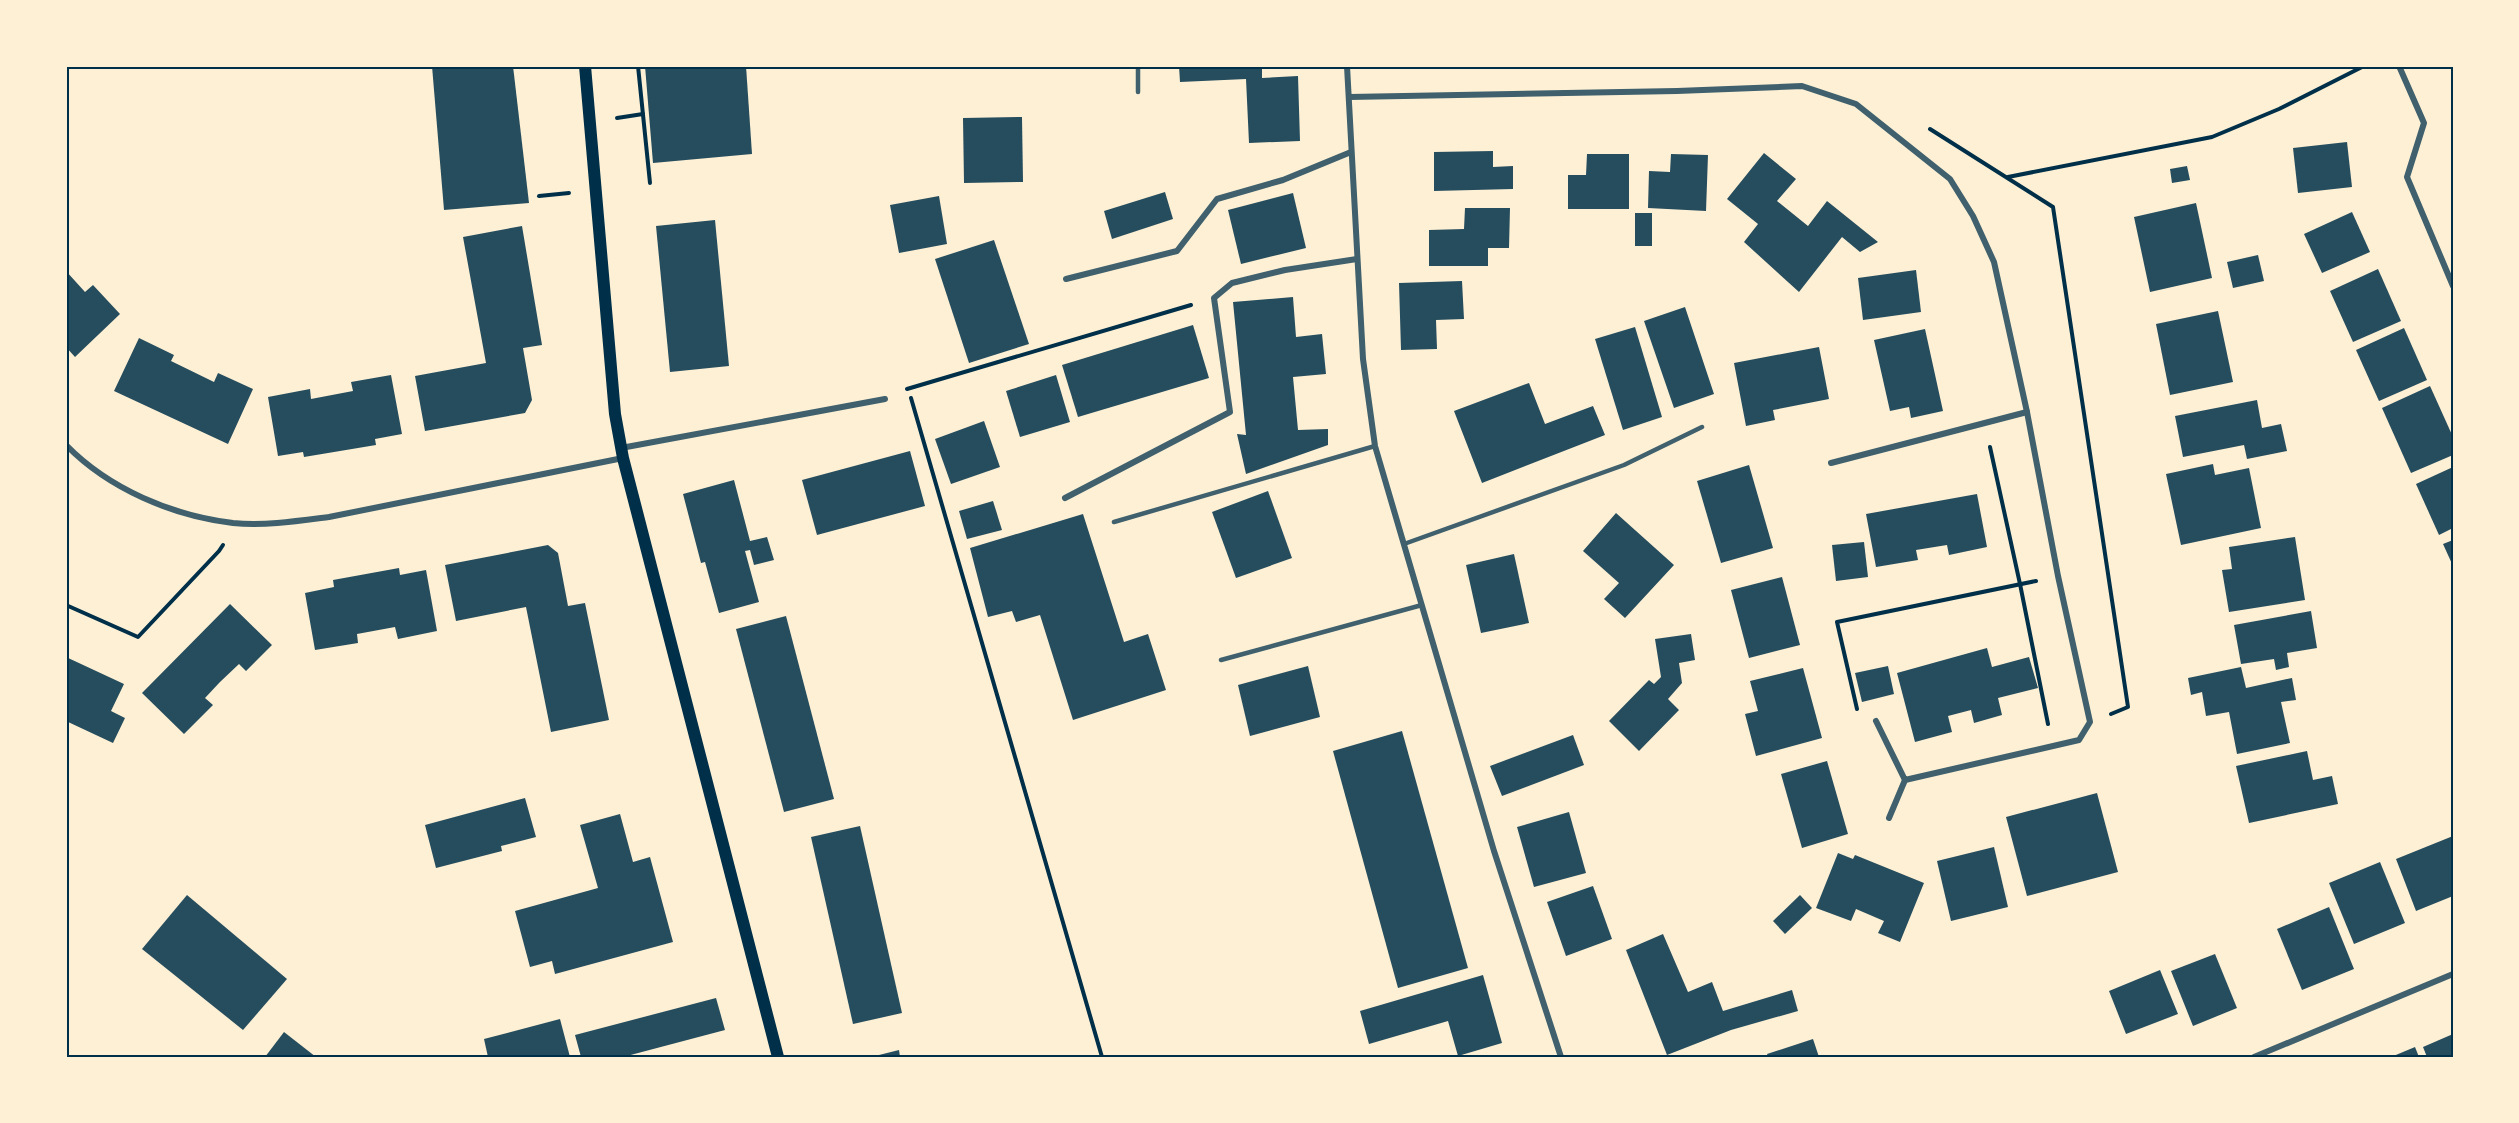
<svg xmlns="http://www.w3.org/2000/svg" width="2519" height="1123" font-family="Poppins,sans-serif">
<style>
.building{fill:#264d5e}
.lines{fill:none;stroke-linecap:round;stroke-linejoin:round}
.path{stroke:#003049;stroke-width:4}
.service{stroke:#3f606c;stroke-width:4.5}
.minor{stroke:#3f606c;stroke-width:6}
.secondary{stroke:#003049;stroke-width:12}
.neatline{fill:none;stroke:#003049;stroke-width:2}
</style>
<rect width="100%" height="100%" fill="#fdf0d5"/>
<g class="building">
<path d="M 432,66 L 513,66 L 529,203 L 444,210 Z"/>
<path d="M 645,66 L 746,66 L 752,154 L 653,163 Z"/>
<path d="M 1179,66 L 1262,66 L 1262,78 L 1298,76 L 1300,141 L 1249,143 L 1246,79 L 1180,82 Z"/>
<path d="M 1022,117 L 1023,182 L 964,183 L 963,118 Z"/>
<path d="M 2347,142 L 2352,187 L 2298,193 L 2293,148 Z"/>
<path d="M 1493,151 L 1493,167 L 1513,166 L 1513,189 L 1434,191 L 1434,152 Z"/>
<path d="M 1764,153 L 1796,179 L 1777,201 L 1808,226 L 1827,201 L 1878,242 L 1860,252 L 1842,237 L 1799,292 L 1744,242 L 1758,224 L 1727,199 Z"/>
<path d="M 1587,154 L 1629,154 L 1629,209 L 1568,209 L 1568,175 L 1586,175 Z"/>
<path d="M 1671,154 L 1708,155 L 1706,211 L 1648,208 L 1649,171 L 1670,172 Z"/>
<path d="M 2187,166 L 2190,180 L 2172,183 L 2170,169 Z"/>
<path d="M 1165,192 L 1173,219 L 1112,239 L 1104,211 Z"/>
<path d="M 1293,193 L 1306,248 L 1241,264 L 1228,210 Z"/>
<path d="M 939,196 L 947,244 L 899,253 L 890,205 Z"/>
<path d="M 2196,203 L 2212,278 L 2150,292 L 2134,217 Z"/>
<path d="M 1465,208 L 1510,208 L 1509,248 L 1488,248 L 1488,266 L 1429,266 L 1429,230 L 1464,229 Z"/>
<path d="M 2352,212 L 2370,252 L 2322,273 L 2304,234 Z"/>
<rect x="1635" y="213" width="17" height="33"/>
<path d="M 715,220 L 729,366 L 670,372 L 656,226 Z"/>
<path d="M 522,226 L 542,345 L 523,348 L 532,400 L 525,413 L 425,431 L 415,376 L 486,363 L 463,237 Z"/>
<path d="M 994,240 L 1029,344 L 969,363 L 935,259 Z"/>
<path d="M 2258,255 L 2264,281 L 2233,288 L 2227,262 Z"/>
<path d="M 2378,269 L 2401,321 L 2353,342 L 2330,291 Z"/>
<path d="M 1916,270 L 1921,312 L 1863,320 L 1858,278 Z"/>
<path d="M 66,271 L 85,292 L 93,285 L 120,314 L 75,357 L 66,347 Z"/>
<path d="M 1462,281 L 1464,319 L 1436,320 L 1437,349 L 1401,350 L 1399,283 Z"/>
<path d="M 1293,297 L 1296,337 L 1322,334 L 1326,374 L 1293,377 L 1298,430 L 1328,429 L 1328,445 L 1246,474 L 1237,434 L 1246,435 L 1233,302 Z"/>
<path d="M 1685,307 L 1714,394 L 1674,408 L 1644,321 Z"/>
<path d="M 2218,311 L 2233,382 L 2170,395 L 2156,324 Z"/>
<path d="M 1193,325 L 1209,378 L 1078,417 L 1062,365 Z"/>
<path d="M 1635,327 L 1662,417 L 1623,430 L 1595,339 Z"/>
<path d="M 2404,328 L 2427,380 L 2379,401 L 2356,350 Z"/>
<path d="M 1925,329 L 1943,411 L 1911,418 L 1909,407 L 1890,411 L 1874,340 Z"/>
<path d="M 139,338 L 174,355 L 171,361 L 214,382 L 218,373 L 253,389 L 228,444 L 114,391 Z"/>
<path d="M 1819,347 L 1829,399 L 1773,410 L 1775,420 L 1746,426 L 1734,363 Z"/>
<path d="M 391,375 L 402,434 L 375,439 L 376,445 L 304,457 L 303,452 L 278,456 L 268,397 L 310,389 L 311,399 L 353,391 L 351,382 Z"/>
<path d="M 1056,375 L 1070,422 L 1020,437 L 1006,391 Z"/>
<path d="M 1529,383 L 1545,424 L 1593,406 L 1605,435 L 1482,483 L 1454,411 Z"/>
<path d="M 2430,386 L 2453,437 L 2453,455 L 2411,473 L 2382,408 Z"/>
<path d="M 2257,400 L 2262,428 L 2281,424 L 2287,451 L 2247,459 L 2244,445 L 2183,457 L 2175,416 Z"/>
<path d="M 984,421 L 1000,467 L 951,484 L 935,439 Z"/>
<path d="M 910,451 L 925,506 L 817,535 L 802,480 Z"/>
<path d="M 2213,464 L 2215,475 L 2249,468 L 2261,528 L 2181,545 L 2166,474 Z"/>
<path d="M 1749,465 L 1773,548 L 1721,563 L 1697,481 Z"/>
<path d="M 2453,467 L 2453,528 L 2439,535 L 2416,484 Z"/>
<path d="M 734,480 L 750,541 L 767,537 L 774,560 L 754,565 L 750,550 L 745,551 L 759,602 L 719,613 L 705,562 L 701,563 L 683,494 Z"/>
<path d="M 1268,491 L 1292,558 L 1236,578 L 1212,512 Z"/>
<path d="M 1977,494 L 1987,547 L 1949,555 L 1947,545 L 1916,550 L 1918,560 L 1876,567 L 1866,514 Z"/>
<path d="M 993,501 L 1002,530 L 967,539 L 959,511 Z"/>
<path d="M 1616,513 L 1674,565 L 1625,618 L 1604,599 L 1619,583 L 1583,551 Z"/>
<path d="M 1083,514 L 1124,642 L 1148,634 L 1166,690 L 1073,720 L 1040,615 L 1016,622 L 1012,611 L 988,617 L 970,548 Z"/>
<path d="M 2295,537 L 2305,600 L 2229,612 L 2222,570 L 2232,569 L 2229,547 Z"/>
<path d="M 2453,540 L 2453,566 L 2443,544 Z"/>
<path d="M 1864,542 L 1868,577 L 1836,581 L 1832,545 Z"/>
<path d="M 548,545 L 558,553 L 568,606 L 585,603 L 609,720 L 551,732 L 526,607 L 456,621 L 445,565 Z"/>
<path d="M 1514,554 L 1529,623 L 1481,633 L 1466,565 Z"/>
<path d="M 399,568 L 400,575 L 426,570 L 437,631 L 398,639 L 395,627 L 357,634 L 358,643 L 315,650 L 305,593 L 334,587 L 333,580 Z"/>
<path d="M 1782,577 L 1800,645 L 1749,658 L 1731,590 Z"/>
<path d="M 230,604 L 272,645 L 246,671 L 239,664 L 220,682 L 205,698 L 213,705 L 184,734 L 142,693 Z"/>
<path d="M 2311,611 L 2317,648 L 2287,653 L 2289,667 L 2276,670 L 2274,659 L 2241,664 L 2234,625 Z"/>
<path d="M 786,616 L 834,799 L 784,812 L 736,629 Z"/>
<path d="M 1691,634 L 1695,660 L 1679,663 L 1682,683 L 1668,699 L 1679,710 L 1639,751 L 1609,721 L 1649,680 L 1654,684 L 1661,677 L 1655,639 Z"/>
<path d="M 1987,648 L 1992,667 L 2029,657 L 2038,688 L 1998,698 L 2002,715 L 1974,723 L 1971,710 L 1948,716 L 1952,732 L 1915,742 L 1897,673 Z"/>
<path d="M 66,657 L 124,684 L 111,711 L 125,718 L 113,743 L 66,721 Z"/>
<path d="M 1308,666 L 1320,717 L 1250,736 L 1238,685 Z"/>
<path d="M 1888,666 L 1894,694 L 1862,702 L 1855,673 Z"/>
<path d="M 2241,667 L 2246,688 L 2292,678 L 2296,700 L 2281,702 L 2290,743 L 2237,754 L 2229,712 L 2206,716 L 2202,692 L 2191,695 L 2188,678 Z"/>
<path d="M 1803,668 L 1822,738 L 1756,756 L 1745,714 L 1758,711 L 1750,681 Z"/>
<path d="M 1402,731 L 1468,968 L 1398,988 L 1333,751 Z"/>
<path d="M 1573,735 L 1584,765 L 1502,796 L 1490,766 Z"/>
<path d="M 2307,751 L 2313,780 L 2332,776 L 2338,804 L 2249,823 L 2236,766 Z"/>
<path d="M 1827,761 L 1848,834 L 1802,848 L 1781,774 Z"/>
<path d="M 2097,793 L 2118,872 L 2027,896 L 2006,817 Z"/>
<path d="M 525,798 L 536,837 L 501,846 L 502,851 L 436,868 L 425,825 Z"/>
<path d="M 1569,812 L 1586,873 L 1534,887 L 1517,827 Z"/>
<path d="M 620,814 L 633,862 L 650,857 L 673,942 L 555,974 L 552,961 L 530,967 L 515,911 L 598,888 L 580,825 Z"/>
<path d="M 860,826 L 902,1013 L 853,1024 L 811,837 Z"/>
<path d="M 2453,836 L 2453,896 L 2416,911 L 2396,859 Z"/>
<path d="M 1994,847 L 2008,907 L 1951,921 L 1937,861 Z"/>
<path d="M 1838,853 L 1853,859 L 1855,855 L 1924,883 L 1900,942 L 1878,933 L 1884,921 L 1856,909 L 1851,921 L 1816,908 Z"/>
<path d="M 2380,862 L 2405,923 L 2354,944 L 2329,883 Z"/>
<path d="M 1593,886 L 1612,939 L 1566,956 L 1547,902 Z"/>
<path d="M 187,895 L 287,979 L 243,1030 L 142,949 Z"/>
<path d="M 1800,895 L 1812,908 L 1785,934 L 1773,921 Z"/>
<path d="M 2329,907 L 2354,969 L 2302,990 L 2277,929 Z"/>
<path d="M 1663,934 L 1688,992 L 1712,982 L 1723,1011 L 1792,990 L 1798,1011 L 1731,1030 L 1667,1055 L 1626,950 Z"/>
<path d="M 2215,954 L 2237,1008 L 2193,1026 L 2171,971 Z"/>
<path d="M 2160,970 L 2178,1014 L 2126,1034 L 2109,991 Z"/>
<path d="M 1483,975 L 1502,1043 L 1458,1056 L 1448,1021 L 1369,1044 L 1360,1011 Z"/>
<path d="M 716,998 L 725,1030 L 623,1057 L 581,1057 L 575,1035 Z"/>
<path d="M 560,1019 L 570,1057 L 488,1057 L 484,1039 Z"/>
<path d="M 284,1032 L 316,1057 L 265,1057 Z"/>
<path d="M 2453,1034 L 2453,1057 L 2427,1057 L 2423,1047 Z"/>
<path d="M 1813,1039 L 1819,1057 L 1768,1057 L 1767,1054 Z"/>
<path d="M 2415,1047 L 2419,1057 L 2391,1057 Z"/>
<path d="M 899,1050 L 900,1057 L 876,1057 L 875,1056 Z"/>
</g>
<g class="lines">
<g class="path">
<path d="M 638,66 L 650,183"/>
<path d="M 617,118 L 643,114"/>
<path d="M 1930,129 L 2053,207 L 2128,707 L 2111,714"/>
<path d="M 2008,177 L 2212,137 L 2279,109 L 2364,66"/>
<path d="M 539,196 L 569,193"/>
<path d="M 907,389 L 1191,305"/>
<path d="M 911,398 L 1102,1057"/>
<path d="M 1990,447 L 2020,584 L 2048,724"/>
<path d="M 66,605 L 138,637 L 219,551 L 223,545"/>
<path d="M 1857,709 L 1837,622 L 2036,581"/>
</g>
<g class="service">
<path d="M 1138,66 L 1138,92"/>
<path d="M 1114,522 L 1375,446"/>
<path d="M 1404,544 L 1624,465 L 1702,427"/>
<path d="M 1221,660 L 1422,605"/>
</g>
<g class="minor">
<path d="M 1347,66 L 1363,359 L 1375,446 L 1494,851 L 1561,1057"/>
<path d="M 2399,66 L 2424,123 L 2407,177 L 2453,286"/>
<path d="M 1349,97 L 1677,91 L 1802,86 L 1856,104 L 1950,179 L 1973,216 L 1994,262 L 2027,412 L 2058,576 L 2090,722 L 2079,740 L 1905,780 L 1876,721"/>
<path d="M 1066,279 L 1177,251 L 1217,199 L 1283,180 L 1351,152"/>
<path d="M 66,445 C 109,489 173,516 233,523 C 265,526 298,521 329,517 L 623,458"/>
<path d="M 621,448 L 885,399"/>
<path d="M 1831,463 L 2027,412"/>
<path d="M 1065,498 L 1230,412 L 1214,298 L 1232,283 L 1285,270 L 1357,259"/>
<path d="M 1889,818 L 1905,780"/>
<path d="M 2254,1057 L 2453,974"/>
</g>
<path class="secondary" d="M 585,66 L 615,414 L 623,458 L 778,1057"/>
</g>
<rect width="2519" height="1123" fill="none" stroke="#fdf0d5" stroke-width="135"/>
<rect x="68" y="68" width="2384" height="988" class="neatline"/>
</svg>
